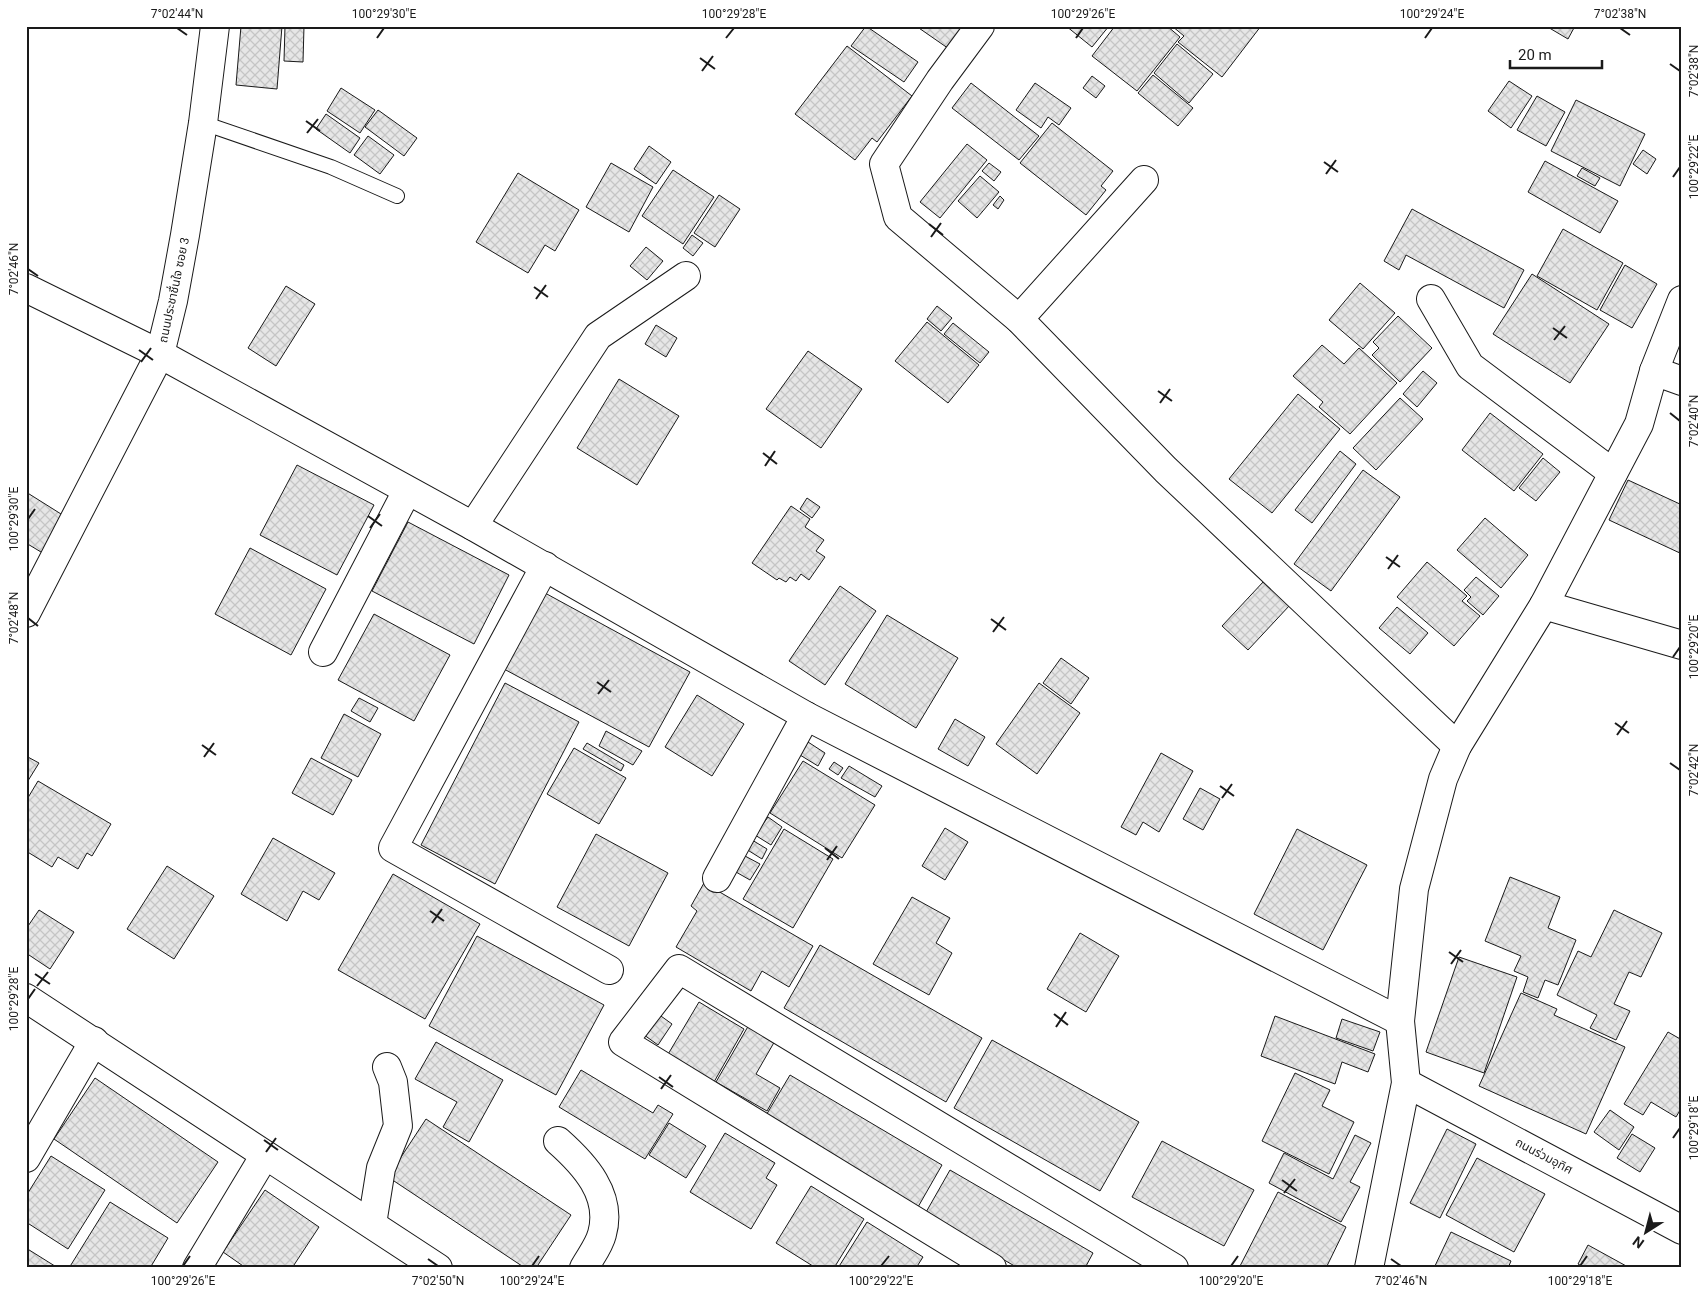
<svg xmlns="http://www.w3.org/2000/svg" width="1708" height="1294" font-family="Roboto,'Noto Sans Thai',sans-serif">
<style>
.building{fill:url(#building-cross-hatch);stroke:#1a1a1a}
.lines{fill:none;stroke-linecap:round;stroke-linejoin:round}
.service-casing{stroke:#1a1a1a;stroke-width:16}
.minor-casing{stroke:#1a1a1a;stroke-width:30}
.tertiary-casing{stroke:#1a1a1a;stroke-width:30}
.service{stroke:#fff;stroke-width:14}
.minor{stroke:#fff;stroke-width:28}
.tertiary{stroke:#fff;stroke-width:28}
.ticks{fill:none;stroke:#1a1a1a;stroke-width:2}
.labels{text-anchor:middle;stroke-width:4;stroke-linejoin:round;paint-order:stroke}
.street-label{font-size:12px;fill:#1a1a1a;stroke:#fff}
.neatline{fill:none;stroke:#1a1a1a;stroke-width:2}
.ticks-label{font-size:12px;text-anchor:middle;fill:#1a1a1a}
</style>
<defs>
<pattern id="building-cross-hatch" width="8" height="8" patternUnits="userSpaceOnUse" patternTransform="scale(1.25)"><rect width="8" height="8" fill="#e6e6e6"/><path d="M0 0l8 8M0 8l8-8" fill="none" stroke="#c5c5c5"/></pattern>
</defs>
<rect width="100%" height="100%" fill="#fff"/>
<g class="building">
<path d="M 241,26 L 282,26 L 277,89 L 236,85 Z"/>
<path d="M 285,26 L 304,26 L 303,62 L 284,61 Z"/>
<path d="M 866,26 L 918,62 L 904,82 L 851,46 Z"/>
<path d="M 916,26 L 968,26 L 952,51 Z"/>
<path d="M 1066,26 L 1109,26 L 1092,47 Z"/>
<path d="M 1115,26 L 1167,26 L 1180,37 L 1137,91 L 1092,56 Z"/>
<path d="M 1172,26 L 1261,26 L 1222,77 L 1178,42 L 1184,36 Z"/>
<path d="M 1546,26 L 1575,26 L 1568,39 Z"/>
<path d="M 1177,44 L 1213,74 L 1189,103 L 1154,73 Z"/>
<path d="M 847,46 L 912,96 L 877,142 L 872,138 L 855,160 L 795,114 Z"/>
<path d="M 1153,75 L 1193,108 L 1178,126 L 1138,93 Z"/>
<path d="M 1092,76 L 1105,86 L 1096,98 L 1083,88 Z"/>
<path d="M 1509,81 L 1532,96 L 1511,128 L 1488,111 Z"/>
<path d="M 971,83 L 1039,136 L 1019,160 L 952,108 Z"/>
<path d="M 1035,83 L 1071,108 L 1059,125 L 1048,117 L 1041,128 L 1016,110 Z"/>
<path d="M 341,88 L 375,110 L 360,133 L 327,111 Z"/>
<path d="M 1537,96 L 1565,112 L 1546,146 L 1517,130 Z"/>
<path d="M 1576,100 L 1645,134 L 1620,186 L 1551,151 Z"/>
<path d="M 378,110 L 417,138 L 404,156 L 365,127 Z"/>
<path d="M 326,114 L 360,138 L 350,153 L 316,129 Z"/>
<path d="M 1052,123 L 1113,171 L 1101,186 L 1106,190 L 1086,215 L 1020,163 Z"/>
<path d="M 368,136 L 394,155 L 380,174 L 354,155 Z"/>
<path d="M 967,144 L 987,160 L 940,218 L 920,202 Z"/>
<path d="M 649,146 L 671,162 L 656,184 L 634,169 Z"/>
<path d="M 1643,150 L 1656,159 L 1647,174 L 1633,164 Z"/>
<path d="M 1545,161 L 1618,201 L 1600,233 L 1528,192 Z"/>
<path d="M 611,163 L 653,187 L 629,232 L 586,207 Z"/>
<path d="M 989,163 L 1001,172 L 994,181 L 982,171 Z"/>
<path d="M 1582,168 L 1600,178 L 1595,186 L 1577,176 Z"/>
<path d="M 673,170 L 714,197 L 683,244 L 642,216 Z"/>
<path d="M 518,173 L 579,210 L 555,251 L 545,245 L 528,273 L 476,242 Z"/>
<path d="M 980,176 L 999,192 L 977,218 L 958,201 Z"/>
<path d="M 719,195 L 740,209 L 715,247 L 694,233 Z"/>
<path d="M 1000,196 L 1004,200 L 998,209 L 993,205 Z"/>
<path d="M 1412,209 L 1524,270 L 1504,308 L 1406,255 L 1399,270 L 1384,261 Z"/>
<path d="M 1563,229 L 1623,263 L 1597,310 L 1537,276 Z"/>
<path d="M 692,235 L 703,243 L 693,256 L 683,248 Z"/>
<path d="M 646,247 L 663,261 L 647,280 L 630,266 Z"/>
<path d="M 1625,265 L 1657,284 L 1632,328 L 1600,310 Z"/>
<path d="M 1532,274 L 1609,324 L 1570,383 L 1493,334 Z"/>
<path d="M 1360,283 L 1395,313 L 1363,349 L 1329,320 Z"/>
<path d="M 286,286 L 315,304 L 276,366 L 248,348 Z"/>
<path d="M 937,306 L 952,318 L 941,331 L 927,319 Z"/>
<path d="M 1398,316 L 1432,348 L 1400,382 L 1372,355 L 1379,348 L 1373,342 Z"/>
<path d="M 927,322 L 979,365 L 948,403 L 895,361 Z"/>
<path d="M 953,323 L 989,352 L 980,363 L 944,334 Z"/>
<path d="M 656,325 L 677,338 L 666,357 L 645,344 Z"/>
<path d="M 1322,345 L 1344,364 L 1359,348 L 1397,383 L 1350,434 L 1319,407 L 1323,402 L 1293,376 Z"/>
<path d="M 808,351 L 862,389 L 821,448 L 766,409 Z"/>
<path d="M 1423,371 L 1437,383 L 1417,407 L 1403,394 Z"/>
<path d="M 619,379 L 679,416 L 637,485 L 577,448 Z"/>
<path d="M 1298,394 L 1340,429 L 1272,513 L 1229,479 Z"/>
<path d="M 1400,398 L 1423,419 L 1376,470 L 1353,448 Z"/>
<path d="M 1490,413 L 1543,454 L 1514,491 L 1462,450 Z"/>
<path d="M 1340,451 L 1356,464 L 1312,523 L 1295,510 Z"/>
<path d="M 1543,458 L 1560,472 L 1536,501 L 1519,488 Z"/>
<path d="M 297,465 L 374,505 L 337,575 L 260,535 Z"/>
<path d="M 1363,470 L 1400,497 L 1331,591 L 1294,564 Z"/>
<path d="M 1628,480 L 1682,505 L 1682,554 L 1609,520 Z"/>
<path d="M 26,492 L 69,519 L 46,555 L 26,543 Z"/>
<path d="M 807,498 L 820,507 L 812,518 L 800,509 Z"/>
<path d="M 791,506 L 810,519 L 805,527 L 824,540 L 816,551 L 825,557 L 809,580 L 801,574 L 796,581 L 790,577 L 786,582 L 779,578 L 777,580 L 752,563 Z"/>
<path d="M 1485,518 L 1528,555 L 1501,588 L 1457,550 Z"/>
<path d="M 408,522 L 509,575 L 474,644 L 372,591 Z"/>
<path d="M 250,548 L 326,589 L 291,655 L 215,614 Z"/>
<path d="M 1427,562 L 1467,596 L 1462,601 L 1480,616 L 1454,646 L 1397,597 Z"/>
<path d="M 1476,577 L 1499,596 L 1483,615 L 1467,601 L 1471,597 L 1464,590 Z"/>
<path d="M 1264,581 L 1290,605 L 1248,650 L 1222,626 Z"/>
<path d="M 840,586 L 876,611 L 825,685 L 789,661 Z"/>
<path d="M 545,593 L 690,672 L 649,747 L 504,669 Z"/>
<path d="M 1397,607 L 1428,633 L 1410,654 L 1379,628 Z"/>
<path d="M 374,614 L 450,655 L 414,721 L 338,680 Z"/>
<path d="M 887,615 L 958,658 L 916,728 L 845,684 Z"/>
<path d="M 1061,658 L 1089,678 L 1071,704 L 1043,683 Z"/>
<path d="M 505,683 L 579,722 L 495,884 L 421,845 Z"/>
<path d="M 1039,683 L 1080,713 L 1037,774 L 996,744 Z"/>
<path d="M 697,695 L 744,724 L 712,776 L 665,747 Z"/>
<path d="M 359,698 L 378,708 L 370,722 L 351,711 Z"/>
<path d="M 344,714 L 381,734 L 358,777 L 321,758 Z"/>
<path d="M 955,719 L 985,737 L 968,766 L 938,749 Z"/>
<path d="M 606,731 L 642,751 L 633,765 L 599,746 Z"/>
<path d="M 808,742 L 825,753 L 818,766 L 800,755 Z"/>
<path d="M 587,743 L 624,765 L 621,771 L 583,749 Z"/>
<path d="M 574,748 L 626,778 L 599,824 L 547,794 Z"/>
<path d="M 1161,753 L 1193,771 L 1159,832 L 1143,822 L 1136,835 L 1121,827 Z"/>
<path d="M 26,756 L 39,763 L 26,784 Z"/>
<path d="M 311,758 L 352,780 L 333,815 L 292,793 Z"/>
<path d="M 803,761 L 875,805 L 842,858 L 770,813 Z"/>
<path d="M 834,762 L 843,768 L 838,775 L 829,769 Z"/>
<path d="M 849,766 L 882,786 L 875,797 L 841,778 Z"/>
<path d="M 38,781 L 111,824 L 92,856 L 87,853 L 78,869 L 58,857 L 52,867 L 26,851 L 26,801 Z"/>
<path d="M 1200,788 L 1220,799 L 1203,830 L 1183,819 Z"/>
<path d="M 768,817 L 782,827 L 771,845 L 755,835 Z"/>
<path d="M 945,828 L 968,842 L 945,880 L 922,866 Z"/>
<path d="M 784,829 L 833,859 L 793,928 L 743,899 Z"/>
<path d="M 1297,829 L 1367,865 L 1323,950 L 1254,914 Z"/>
<path d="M 596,834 L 668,873 L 629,946 L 557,907 Z"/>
<path d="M 273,838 L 335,873 L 319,900 L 303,891 L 287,921 L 241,894 Z"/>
<path d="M 752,840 L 767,849 L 762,859 L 746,849 Z"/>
<path d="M 745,856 L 760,864 L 750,880 L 736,872 Z"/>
<path d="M 167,866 L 214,896 L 174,959 L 127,929 Z"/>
<path d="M 393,874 L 480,924 L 425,1019 L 338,970 Z"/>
<path d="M 1510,877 L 1560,897 L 1548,928 L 1576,940 L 1558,985 L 1545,980 L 1538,998 L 1523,992 L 1528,977 L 1514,971 L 1521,956 L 1485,941 Z"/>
<path d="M 704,883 L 813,946 L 789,987 L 762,971 L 751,991 L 676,947 L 697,911 L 691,906 Z"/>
<path d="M 912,897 L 950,918 L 936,943 L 952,953 L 929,995 L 873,964 Z"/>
<path d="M 39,910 L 74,932 L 50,969 L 26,953 L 26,929 Z"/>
<path d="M 1614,910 L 1662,933 L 1641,977 L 1629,972 L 1614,1004 L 1630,1011 L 1616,1040 L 1590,1028 L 1597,1015 L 1557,995 L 1578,951 L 1591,957 Z"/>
<path d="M 1080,933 L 1119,956 L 1086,1012 L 1047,989 Z"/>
<path d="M 477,936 L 604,1005 L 556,1095 L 429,1026 Z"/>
<path d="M 820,945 L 982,1038 L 946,1102 L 784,1008 Z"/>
<path d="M 1459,957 L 1517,977 L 1484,1073 L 1426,1052 Z"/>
<path d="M 1521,993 L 1557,1009 L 1554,1015 L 1625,1047 L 1586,1134 L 1479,1086 Z"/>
<path d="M 699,1002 L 744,1029 L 714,1082 L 667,1056 Z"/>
<path d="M 654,1011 L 672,1024 L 658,1045 L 640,1032 Z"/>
<path d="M 1275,1016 L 1375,1054 L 1368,1072 L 1342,1062 L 1335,1084 L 1261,1056 Z"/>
<path d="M 1342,1019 L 1380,1032 L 1373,1051 L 1336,1038 Z"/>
<path d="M 750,1023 L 776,1039 L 756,1074 L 780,1088 L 767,1111 L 716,1082 Z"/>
<path d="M 1668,1032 L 1682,1040 L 1682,1107 L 1676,1117 L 1651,1102 L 1643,1115 L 1624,1104 Z"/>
<path d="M 992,1040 L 1139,1122 L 1100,1191 L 954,1108 Z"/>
<path d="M 436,1042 L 503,1080 L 469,1142 L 443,1127 L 457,1102 L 415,1079 Z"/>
<path d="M 581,1070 L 653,1113 L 658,1105 L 673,1114 L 645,1159 L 559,1107 Z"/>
<path d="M 1295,1073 L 1330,1090 L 1322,1106 L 1354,1122 L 1329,1174 L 1262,1141 Z"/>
<path d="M 790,1075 L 942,1165 L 918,1207 L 765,1117 Z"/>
<path d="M 95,1078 L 218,1162 L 177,1223 L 54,1139 Z"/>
<path d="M 1610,1110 L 1634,1127 L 1619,1150 L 1594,1132 Z"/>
<path d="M 426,1119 L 571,1215 L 536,1268 L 525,1268 L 388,1177 Z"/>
<path d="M 669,1123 L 706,1146 L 686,1178 L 649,1155 Z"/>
<path d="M 1447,1129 L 1476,1144 L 1440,1218 L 1410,1203 Z"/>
<path d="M 725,1133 L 775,1163 L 766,1178 L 777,1185 L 751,1229 L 690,1192 Z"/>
<path d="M 1632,1134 L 1655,1148 L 1640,1172 L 1617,1158 Z"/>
<path d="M 1355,1135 L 1371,1143 L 1350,1182 L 1360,1187 L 1341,1222 L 1269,1183 L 1284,1153 L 1333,1179 Z"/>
<path d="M 1162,1141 L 1254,1190 L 1224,1246 L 1132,1197 Z"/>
<path d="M 51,1156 L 105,1190 L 68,1249 L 26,1222 L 26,1196 Z"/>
<path d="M 1477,1158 L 1545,1194 L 1514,1252 L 1446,1215 Z"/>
<path d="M 950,1170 L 1093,1253 L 1085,1268 L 1018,1268 L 925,1214 Z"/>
<path d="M 811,1186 L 864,1219 L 834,1268 L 816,1268 L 776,1243 Z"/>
<path d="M 265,1190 L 319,1227 L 292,1268 L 246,1268 L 223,1252 Z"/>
<path d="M 1278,1192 L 1346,1227 L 1326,1268 L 1239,1268 Z"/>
<path d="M 110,1202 L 168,1238 L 150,1268 L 69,1268 Z"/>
<path d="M 867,1222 L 923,1257 L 916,1268 L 838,1268 Z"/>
<path d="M 1451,1232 L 1511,1261 L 1508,1268 L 1434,1268 Z"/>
<path d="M 1588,1245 L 1628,1267 L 1627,1268 L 1585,1268 L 1578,1264 Z"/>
<path d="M 26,1248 L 58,1268 L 26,1268 Z"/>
</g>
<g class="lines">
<defs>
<path id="service" d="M 203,123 L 331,167 L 397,196"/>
<g id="minor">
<path d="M 980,26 L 940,80 L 884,164 L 898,217 L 1019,319 L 1166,470 L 1457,746"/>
<path d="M 26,288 L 160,354 L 473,526 L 806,716 L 1400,1021"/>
<path d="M 1431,299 L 1470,366 L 1613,473"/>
<path d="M 1019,319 L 1144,180"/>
<path d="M 1654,371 L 1682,381"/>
<path d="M 473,526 L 598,336 L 686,276"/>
<path d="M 545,566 L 393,848 L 609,970"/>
<path d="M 1544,605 L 1682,645"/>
<path d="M 26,613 L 160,354 L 173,301 L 185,235 L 203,123 L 215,26"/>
<path d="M 323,652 L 407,491"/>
<path d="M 717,878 L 806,716"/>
<path d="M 1406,1083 L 1682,1230"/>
<path d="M 558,1141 C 584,1164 613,1195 602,1234 C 599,1246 590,1257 584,1268"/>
<path d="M 26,1158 L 94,1041"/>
<path d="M 372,1224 L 381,1168 L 398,1126 L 393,1082 L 387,1067"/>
<path d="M 197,1268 L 265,1155"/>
<path d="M 992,1268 L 623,1042 L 679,969 L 1174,1268"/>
</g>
<g id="tertiary">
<path d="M 26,998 L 438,1268"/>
<path d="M 1369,1268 L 1406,1083 L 1400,1021 L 1414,889 L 1443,779 L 1457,746 L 1544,605 L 1639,424 L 1654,371 L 1682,300"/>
</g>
</defs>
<use href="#service" class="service-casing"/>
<use href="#minor" class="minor-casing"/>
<use href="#tertiary" class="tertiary-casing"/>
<use href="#service" class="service"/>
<use href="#minor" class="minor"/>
<use href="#tertiary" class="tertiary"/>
</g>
<path class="ticks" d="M 177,28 L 187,35M 1620,28 L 1630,35M 377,38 L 384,28M 726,38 L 734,28M 1076,38 L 1083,28M 1425,38 L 1432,28M 700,58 L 715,69M 1670,64 L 1680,71M 702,71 L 713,56M 306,121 L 320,131M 307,133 L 318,119M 1324,162 L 1338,172M 1326,174 L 1336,160M 1673,177 L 1680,167M 929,224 L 943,235M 931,237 L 941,223M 28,269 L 38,276M 534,287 L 548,297M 536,299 L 546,285M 1553,328 L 1567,338M 1554,340 L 1565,326M 139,350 L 153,360M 141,362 L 151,348M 1158,391 L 1172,401M 1160,403 L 1170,389M 1670,413 L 1680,421M 763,453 L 777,464M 765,466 L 775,451M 368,516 L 382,526M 28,519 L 35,509M 370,528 L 380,514M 1386,557 L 1400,567M 1388,569 L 1398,555M 28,618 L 38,626M 991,619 L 1006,630M 993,632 L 1004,617M 1673,657 L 1680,647M 597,682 L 611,692M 598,694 L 609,680M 1615,723 L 1629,733M 1617,735 L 1627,721M 202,745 L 216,755M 204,757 L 214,743M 1670,763 L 1680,770M 1220,786 L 1234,796M 1222,798 L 1232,784M 825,848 L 839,859M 827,860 L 837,846M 430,911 L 444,921M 432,923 L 442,909M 1449,952 L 1463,962M 1451,964 L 1461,950M 35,974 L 50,984M 37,986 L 48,972M 28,999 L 35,989M 1054,1014 L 1068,1025M 1056,1027 L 1066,1012M 659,1077 L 673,1087M 661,1089 L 671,1075M 1673,1138 L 1680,1128M 264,1140 L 278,1150M 266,1152 L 276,1138M 1282,1180 L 1297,1191M 1284,1193 L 1295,1179M 428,1259 L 438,1266M 1391,1259 L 1401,1266M 183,1266 L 190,1256M 532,1266 L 539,1256M 881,1266 L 889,1256M 1231,1266 L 1238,1256M 1580,1266 L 1587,1256"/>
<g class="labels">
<g class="street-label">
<text transform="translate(174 290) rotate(-78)" y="4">ถนนประชาชื่นใจ ซอย 3</text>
<text transform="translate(1544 1156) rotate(28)" y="4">ถนนร่วมอุทิศ</text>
</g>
</g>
<rect width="1708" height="1294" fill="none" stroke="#ffffff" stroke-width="55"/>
<g transform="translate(1646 1232) rotate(216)" stroke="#ffffff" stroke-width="4" paint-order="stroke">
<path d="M0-4L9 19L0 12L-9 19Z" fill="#1a1a1a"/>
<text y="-8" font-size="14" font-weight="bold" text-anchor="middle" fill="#1a1a1a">N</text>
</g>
<path d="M1510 60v8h92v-8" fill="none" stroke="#1a1a1a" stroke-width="2.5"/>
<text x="1518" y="60" font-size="15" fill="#1a1a1a" stroke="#ffffff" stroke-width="4" paint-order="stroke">20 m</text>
<rect x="28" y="28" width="1652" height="1238" class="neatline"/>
<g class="ticks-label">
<text x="177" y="18">7°02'44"N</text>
<text x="384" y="18">100°29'30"E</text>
<text x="734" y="18">100°29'28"E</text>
<text x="1083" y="18">100°29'26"E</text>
<text x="1432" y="18">100°29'24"E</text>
<text x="1620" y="18">7°02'38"N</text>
<text transform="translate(1694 71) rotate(-90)" y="4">7°02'38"N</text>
<text transform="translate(1694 167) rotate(-90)" y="4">100°29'22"E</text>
<text transform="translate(14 269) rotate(-90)" y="4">7°02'46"N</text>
<text transform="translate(1694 421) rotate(-90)" y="4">7°02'40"N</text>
<text transform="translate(14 519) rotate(-90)" y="4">100°29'30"E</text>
<text transform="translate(14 618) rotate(-90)" y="4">7°02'48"N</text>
<text transform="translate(1694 647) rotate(-90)" y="4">100°29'20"E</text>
<text transform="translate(1694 770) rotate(-90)" y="4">7°02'42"N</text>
<text transform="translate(14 999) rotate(-90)" y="4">100°29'28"E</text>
<text transform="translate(1694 1128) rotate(-90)" y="4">100°29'18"E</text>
<text x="183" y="1285">100°29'26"E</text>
<text x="438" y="1285">7°02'50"N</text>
<text x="532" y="1285">100°29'24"E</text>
<text x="881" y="1285">100°29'22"E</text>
<text x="1231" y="1285">100°29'20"E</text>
<text x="1401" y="1285">7°02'46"N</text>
<text x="1580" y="1285">100°29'18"E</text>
</g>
</svg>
